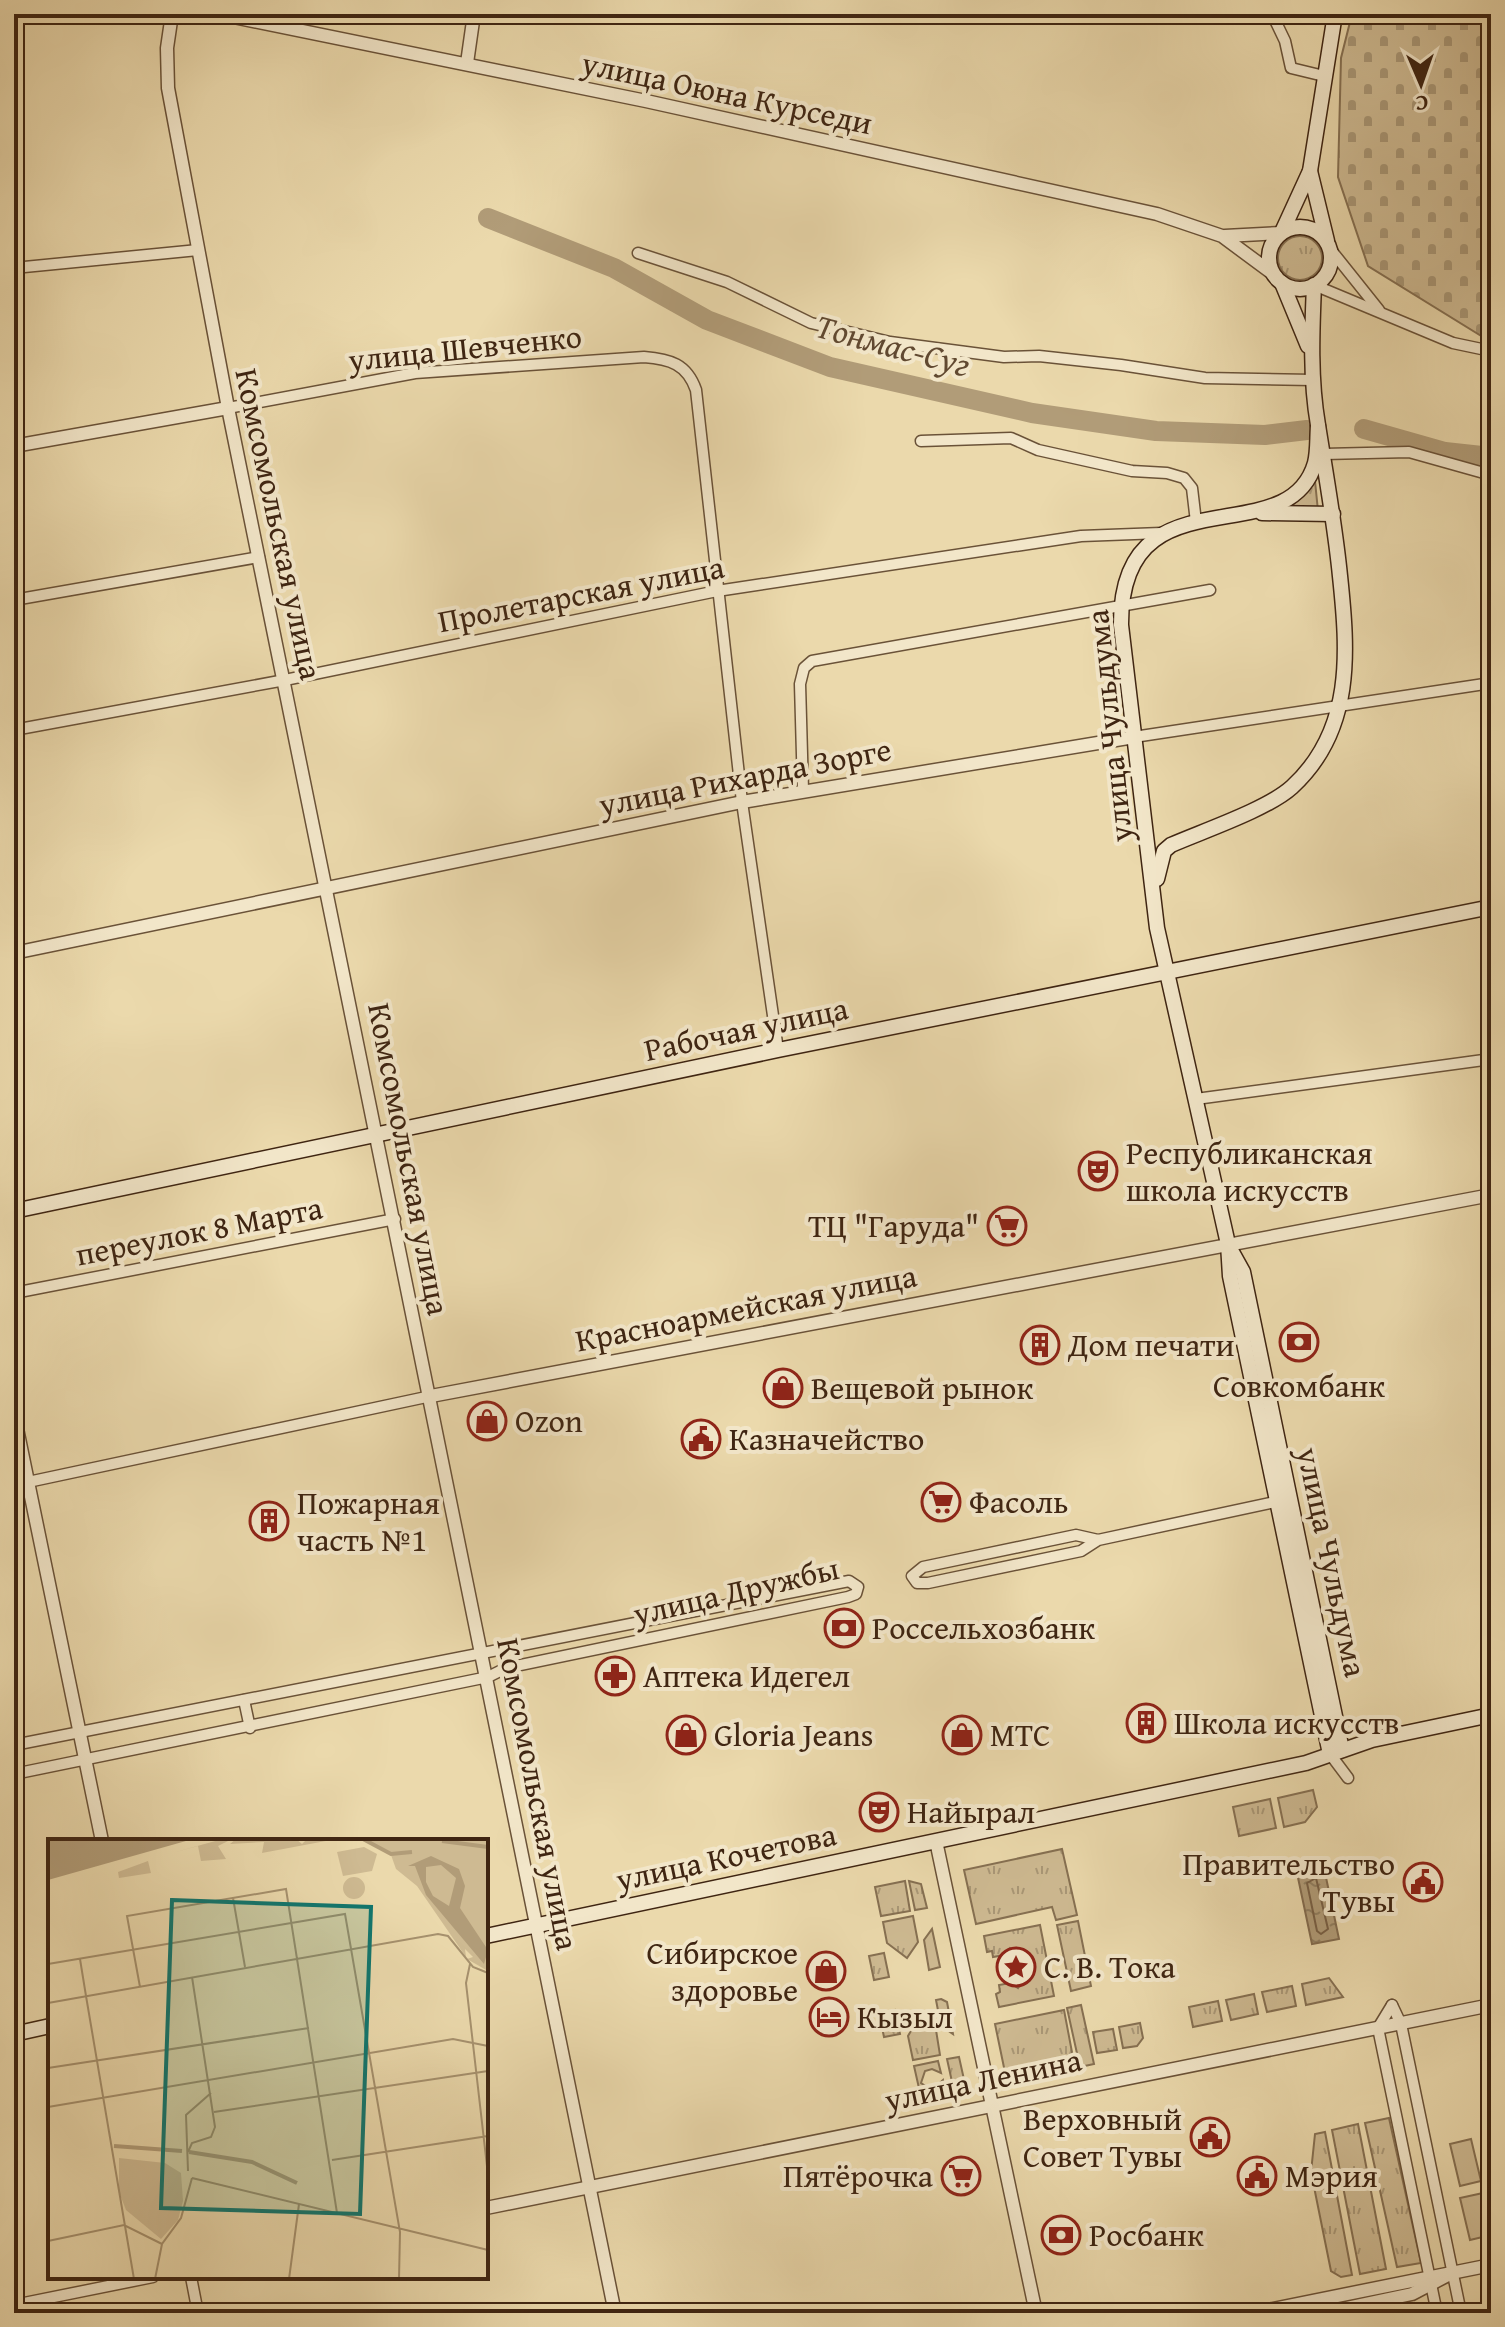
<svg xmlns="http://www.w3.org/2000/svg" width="1505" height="2327" font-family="'Gentium Book Plus',serif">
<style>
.grass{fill:url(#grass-tufts);stroke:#867052;stroke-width:2}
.cemetery{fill:url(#cemetery-stones);stroke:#867052;stroke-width:2}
.pitch{fill:#ceba92;stroke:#867052;stroke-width:2}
.water{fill:url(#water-ripples);stroke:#836c4f;stroke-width:2}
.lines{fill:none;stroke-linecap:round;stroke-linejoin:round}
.shore{stroke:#786045;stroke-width:2}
.river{stroke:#b19c78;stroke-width:20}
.minor-casing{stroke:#6a5238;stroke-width:13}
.tertiary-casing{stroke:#6a5238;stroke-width:15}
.secondary-casing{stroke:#3f2512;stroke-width:17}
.minor{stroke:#f2e6c9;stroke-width:10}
.tertiary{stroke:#f2e6c9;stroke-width:12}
.secondary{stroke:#f2e6c9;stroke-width:14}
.labels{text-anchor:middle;stroke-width:8;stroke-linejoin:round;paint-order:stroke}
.street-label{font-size:32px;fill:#3f2512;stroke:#f2e6c9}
.poi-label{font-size:32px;fill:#3f2512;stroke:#f2e6c9;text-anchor:start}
.water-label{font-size:34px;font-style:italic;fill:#614931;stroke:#f2e6c9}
.inset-river{fill:none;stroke:#b19c78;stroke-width:4}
.inset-road{fill:none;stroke:#a6916e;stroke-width:2}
.view{fill:#0f766e;fill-opacity:0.15;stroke:#0f766e;stroke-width:4}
.inset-edge{fill:none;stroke:#3f2512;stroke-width:4}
</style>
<defs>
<pattern id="grass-tufts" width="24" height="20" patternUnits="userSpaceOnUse" patternTransform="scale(2)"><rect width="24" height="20" fill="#ceba92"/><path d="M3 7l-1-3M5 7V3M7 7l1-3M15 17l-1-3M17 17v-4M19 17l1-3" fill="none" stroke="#a99776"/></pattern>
<pattern id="cemetery-stones" width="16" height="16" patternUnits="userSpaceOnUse" patternTransform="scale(2)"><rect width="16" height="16" fill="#ceba92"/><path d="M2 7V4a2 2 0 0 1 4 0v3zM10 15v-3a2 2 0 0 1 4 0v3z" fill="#a99776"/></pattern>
<pattern id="water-ripples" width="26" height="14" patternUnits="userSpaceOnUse" patternTransform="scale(2)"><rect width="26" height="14" fill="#b19c78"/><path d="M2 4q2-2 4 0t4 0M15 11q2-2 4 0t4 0" fill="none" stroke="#917f61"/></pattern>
</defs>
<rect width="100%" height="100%" fill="#ebd9ac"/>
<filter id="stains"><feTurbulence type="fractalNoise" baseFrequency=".0025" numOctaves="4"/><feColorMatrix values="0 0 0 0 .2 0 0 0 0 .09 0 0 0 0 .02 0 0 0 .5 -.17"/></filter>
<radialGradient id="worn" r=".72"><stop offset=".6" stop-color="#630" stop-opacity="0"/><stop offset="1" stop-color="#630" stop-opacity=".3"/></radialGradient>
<g class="grass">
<circle cx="1300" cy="258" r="22"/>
<path d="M 1314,471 L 1318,511 L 1283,513 L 1302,497 Z"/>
<path d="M 1313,1790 L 1317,1807 L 1305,1822 L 1284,1827 L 1278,1798 Z"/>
<path d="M 1270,1799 L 1276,1828 L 1239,1836 L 1233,1807 Z"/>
<path d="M 1062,1849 L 1077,1915 L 1056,1920 L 1052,1907 L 976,1924 L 964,1870 Z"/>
<path d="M 905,1881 L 910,1911 L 881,1916 L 875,1887 Z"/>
<path d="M 909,1881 L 921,1884 L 927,1908 L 915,1910 Z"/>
<path d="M 913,1916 L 918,1942 L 907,1958 L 887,1943 L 883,1922 Z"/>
<path d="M 1078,1921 L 1091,1986 L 1071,1991 L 1057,1925 Z"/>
<path d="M 1040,1925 L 1054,1996 L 999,2007 L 996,1994 L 1000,1992 L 999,1985 L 1010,1983 L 1018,1988 L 1023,1980 L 1030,1979 L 1029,1971 L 1034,1964 L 1026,1958 L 1025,1951 L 1017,1953 L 1010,1948 L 1004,1955 L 993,1957 L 992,1951 L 987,1952 L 984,1936 Z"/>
<path d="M 932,1929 L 940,1967 L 929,1970 L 924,1940 Z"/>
<path d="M 884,1953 L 889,1977 L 874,1980 L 869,1956 Z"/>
<path d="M 1329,1978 L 1343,1997 L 1306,2005 L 1302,1984 Z"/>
<path d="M 1292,1986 L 1296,2006 L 1267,2012 L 1262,1992 Z"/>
<path d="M 1254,1994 L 1258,2014 L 1231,2020 L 1226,2000 Z"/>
<path d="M 941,1999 L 947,2002 L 953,2034 L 941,2026 L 936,2000 Z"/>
<path d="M 1218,2001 L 1222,2021 L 1193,2027 L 1189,2007 Z"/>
<path d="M 1081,2005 L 1094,2064 L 1080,2067 L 1067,2008 Z"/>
<path d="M 895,2010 L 900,2034 L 884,2037 L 879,2013 Z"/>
<path d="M 1064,2010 L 1075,2068 L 1007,2082 L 995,2024 Z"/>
<path d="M 918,2019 L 936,2030 L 940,2055 L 913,2060 L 908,2036 Z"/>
<path d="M 1140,2023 L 1143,2038 L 1137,2046 L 1123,2048 L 1119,2027 Z"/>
<path d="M 1113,2029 L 1117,2050 L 1097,2053 L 1093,2032 Z"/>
<path d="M 959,2057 L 965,2084 L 954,2091 L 947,2059 Z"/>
<path d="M 938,2061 L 941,2073 L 932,2069 L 925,2071 L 921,2083 L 932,2090 L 943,2080 L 945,2091 L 921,2097 L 914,2066 Z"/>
<path d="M 1389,2118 L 1421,2263 L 1397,2267 L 1365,2123 Z"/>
<path d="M 1358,2124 L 1386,2269 L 1360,2274 L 1332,2130 Z"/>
<path d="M 1325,2132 L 1352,2275 L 1341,2277 L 1331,2271 L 1311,2172 L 1315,2134 Z"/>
</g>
<path class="cemetery" d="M 1352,14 L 1491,14 L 1491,342 L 1368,266 L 1338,177 L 1341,58 Z"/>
<g class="pitch">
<path d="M 1471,2139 L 1481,2181 L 1460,2186 L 1450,2144 Z"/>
<path d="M 1483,2193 L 1491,2235 L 1470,2240 L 1460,2198 Z"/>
</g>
<path class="water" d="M 1324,1868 L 1339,1939 L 1312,1944 L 1297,1873 Z"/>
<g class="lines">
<path class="shore" d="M 1316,1878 L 1328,1929 L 1321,1934 L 1317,1931 L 1307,1883 Z"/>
<g class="river">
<path d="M 488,218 L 614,268 L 707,320 L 830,367 L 1032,413 L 1156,431 L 1265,435 L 1307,430"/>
<path d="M 1364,429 L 1445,452 L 1491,457"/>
</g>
<defs>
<g id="minor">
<path d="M 1272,14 L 1285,41 L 1291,68 L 1324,76"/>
<path d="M 1331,250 L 1379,310"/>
<path d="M 638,253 L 727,282 L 811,323 L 890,342 L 1004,357 L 1039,356 L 1121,365 L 1205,378 L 1313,380"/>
<path d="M 14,268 L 198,250"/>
<path d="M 1314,285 L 1453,343 L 1491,351"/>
<path d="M 228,408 L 415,373 L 644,357 C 670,359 687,364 696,390 L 742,802 L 778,1050"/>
<path d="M 921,441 L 1011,438 L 1038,450 L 1132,471 L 1167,473 L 1184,478 L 1192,488 L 1196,522"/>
<path d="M 1324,454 L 1409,452 L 1491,475"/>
<path d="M 14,600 L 259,557"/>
<path d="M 14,730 L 285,680 L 717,591 L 1081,536 L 1161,533"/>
<path d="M 1134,737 L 1491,683"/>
<path d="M 803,790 L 800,684 L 804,668 L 812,661 L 1210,590"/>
<path d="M 1196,1099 L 1491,1059"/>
<path d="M 14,1293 L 395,1219"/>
<path d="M 14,1485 L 431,1396"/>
<path d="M 1098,1540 L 1076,1535 L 923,1567 L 912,1576 L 917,1583 L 928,1583 L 1081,1551 L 1098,1540 L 1284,1500"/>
<path d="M 244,1700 L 250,1728"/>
<path d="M 14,1745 L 849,1581 L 858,1587 L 856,1594 L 848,1597 L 506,1668 L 488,1677 L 14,1774"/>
<path d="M 1330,1754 L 1348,1778"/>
<path d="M 1392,2005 L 1378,2028 L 1437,2313"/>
<path d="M 1392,2005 L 1401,2024 L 1461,2313"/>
<path d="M 191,2277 L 198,2313"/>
<path d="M 14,2305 L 153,2277"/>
</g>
<g id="tertiary">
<path d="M 172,14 L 167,48 L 168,88 L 228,408 L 615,2313"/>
<path d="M 219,14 L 646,101 L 1157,214 L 1222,236 L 1276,276"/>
<path d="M 467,63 L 474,14"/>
<path d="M 1225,236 L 1281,233"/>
<path d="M 14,446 L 228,408"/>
<path d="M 14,953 L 742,802 L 1134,737"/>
<path d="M 431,1396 L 1491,1195"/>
<path d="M 14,1414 L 102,1841"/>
<path d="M 936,1841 L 1036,2313"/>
<path d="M 486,2208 L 1491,2005"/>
<path d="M 1253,2313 L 1491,2265"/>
<path d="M 1322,2313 L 1412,2294 L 1448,2275"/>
</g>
<g id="secondary">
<path d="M 1310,171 L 1327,241"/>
<circle cx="1300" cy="258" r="31"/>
<path d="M 1282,232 L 1310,171 L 1335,14"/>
<path d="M 1282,283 L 1308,346"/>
<path d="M 1318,426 C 1317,438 1318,451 1315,463 C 1288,557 1120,466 1121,625 L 1157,928 L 1228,1244 L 1230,1276 L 1330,1754"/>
<path d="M 1262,513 L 1333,514"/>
<path d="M 1157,879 L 1164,851 L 1171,845 C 1203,831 1268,809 1292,787 C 1354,730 1348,652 1340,576 C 1335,525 1326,476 1318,425 C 1310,379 1312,332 1314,285"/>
<path d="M 14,1211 L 778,1050 L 1491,907"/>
<path d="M 1228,1245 L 1243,1272 L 1342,1750"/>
<path d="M 486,1936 L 1306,1763 L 1372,1740 L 1491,1715"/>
<path d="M 14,2034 L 50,2026"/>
</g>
</defs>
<use href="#minor" class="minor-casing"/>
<use href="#tertiary" class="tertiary-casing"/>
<use href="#secondary" class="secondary-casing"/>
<use href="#minor" class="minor"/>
<use href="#tertiary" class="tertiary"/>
<use href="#secondary" class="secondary"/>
</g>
<defs>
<symbol id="theatre-ring" viewBox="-11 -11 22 22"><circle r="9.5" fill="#f2e6c9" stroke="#8f2418" stroke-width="1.5"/><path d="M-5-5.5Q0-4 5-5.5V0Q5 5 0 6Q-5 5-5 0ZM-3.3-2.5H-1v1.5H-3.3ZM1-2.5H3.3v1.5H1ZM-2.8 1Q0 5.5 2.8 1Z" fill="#8f2418"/></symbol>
<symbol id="supermarket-ring" viewBox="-11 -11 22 22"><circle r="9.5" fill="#f2e6c9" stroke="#8f2418" stroke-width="1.5"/><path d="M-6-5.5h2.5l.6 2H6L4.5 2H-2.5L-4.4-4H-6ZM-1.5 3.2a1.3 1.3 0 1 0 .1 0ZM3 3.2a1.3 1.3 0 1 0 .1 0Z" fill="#8f2418"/></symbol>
<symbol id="bank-ring" viewBox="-11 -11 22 22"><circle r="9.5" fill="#f2e6c9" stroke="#8f2418" stroke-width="1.5"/><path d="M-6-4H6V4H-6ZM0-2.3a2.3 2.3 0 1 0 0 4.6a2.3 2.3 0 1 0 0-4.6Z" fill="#8f2418"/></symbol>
<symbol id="building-ring" viewBox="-11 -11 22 22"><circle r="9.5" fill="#f2e6c9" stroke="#8f2418" stroke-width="1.5"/><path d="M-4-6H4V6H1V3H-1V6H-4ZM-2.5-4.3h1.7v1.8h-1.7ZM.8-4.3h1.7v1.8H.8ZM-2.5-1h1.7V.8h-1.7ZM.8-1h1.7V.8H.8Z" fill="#8f2418"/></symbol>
<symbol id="shop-ring" viewBox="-11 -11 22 22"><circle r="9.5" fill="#f2e6c9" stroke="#8f2418" stroke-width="1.5"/><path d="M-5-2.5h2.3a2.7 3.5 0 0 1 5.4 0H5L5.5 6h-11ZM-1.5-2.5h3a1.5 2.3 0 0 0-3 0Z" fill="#8f2418"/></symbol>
<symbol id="civic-ring" viewBox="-11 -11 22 22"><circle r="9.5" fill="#f2e6c9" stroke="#8f2418" stroke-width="1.5"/><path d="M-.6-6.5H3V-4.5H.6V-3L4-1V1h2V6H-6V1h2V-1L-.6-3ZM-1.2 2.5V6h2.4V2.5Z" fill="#8f2418"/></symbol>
<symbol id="pharmacy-ring" viewBox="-11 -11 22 22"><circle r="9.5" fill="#f2e6c9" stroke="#8f2418" stroke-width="1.5"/><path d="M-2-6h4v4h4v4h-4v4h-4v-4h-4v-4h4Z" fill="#8f2418"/></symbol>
<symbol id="sight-ring" viewBox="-11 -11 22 22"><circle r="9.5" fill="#f2e6c9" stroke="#8f2418" stroke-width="1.5"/><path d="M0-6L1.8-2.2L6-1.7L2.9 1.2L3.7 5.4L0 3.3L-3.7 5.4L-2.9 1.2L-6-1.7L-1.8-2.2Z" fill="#8f2418"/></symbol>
<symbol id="hotel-ring" viewBox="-11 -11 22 22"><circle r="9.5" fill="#f2e6c9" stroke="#8f2418" stroke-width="1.5"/><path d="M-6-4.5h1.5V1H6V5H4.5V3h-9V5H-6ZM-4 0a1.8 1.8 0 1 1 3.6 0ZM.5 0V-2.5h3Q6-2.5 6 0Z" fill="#8f2418"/></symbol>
</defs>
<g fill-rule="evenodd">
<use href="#theatre-ring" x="1076" y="1149" width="44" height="44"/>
<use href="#supermarket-ring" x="985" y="1204" width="44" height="44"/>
<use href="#bank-ring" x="1277" y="1320" width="44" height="44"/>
<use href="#building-ring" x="1018" y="1323" width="44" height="44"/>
<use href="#shop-ring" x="761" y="1366" width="44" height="44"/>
<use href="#shop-ring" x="465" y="1399" width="44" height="44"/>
<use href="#civic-ring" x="679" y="1417" width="44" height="44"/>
<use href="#supermarket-ring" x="919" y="1480" width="44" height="44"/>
<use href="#building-ring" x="247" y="1499" width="44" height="44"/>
<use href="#bank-ring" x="822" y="1606" width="44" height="44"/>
<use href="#pharmacy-ring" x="593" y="1654" width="44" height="44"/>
<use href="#building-ring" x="1124" y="1701" width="44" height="44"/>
<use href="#shop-ring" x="664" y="1713" width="44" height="44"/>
<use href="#shop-ring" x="940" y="1713" width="44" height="44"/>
<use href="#theatre-ring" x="857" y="1790" width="44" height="44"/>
<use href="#civic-ring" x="1401" y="1860" width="44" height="44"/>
<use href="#sight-ring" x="994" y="1945" width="44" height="44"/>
<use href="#shop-ring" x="804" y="1949" width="44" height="44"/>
<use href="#hotel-ring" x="807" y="1995" width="44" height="44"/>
<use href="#civic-ring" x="1188" y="2115" width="44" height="44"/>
<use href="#supermarket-ring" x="939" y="2154" width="44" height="44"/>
<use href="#civic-ring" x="1235" y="2154" width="44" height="44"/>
<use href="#bank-ring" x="1039" y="2213" width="44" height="44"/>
</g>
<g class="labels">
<g class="street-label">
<text transform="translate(727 93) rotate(12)" y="11">улица Оюна Курседи</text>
<text transform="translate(465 348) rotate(-6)" y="11">улица Шевченко</text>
<text transform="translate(279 524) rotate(78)" y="11">Комсомольская улица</text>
<text transform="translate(581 594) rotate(-11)" y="11">Пролетарская улица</text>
<text transform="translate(1109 726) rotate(-96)" y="11">улица Чульдума</text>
<text transform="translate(745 777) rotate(-11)" y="11">улица Рихарда Зорге</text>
<text transform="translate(746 1029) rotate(-12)" y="11">Рабочая улица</text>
<text transform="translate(409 1159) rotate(79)" y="11">Комсомольская улица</text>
<text transform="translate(199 1231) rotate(-11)" y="11">переулок 8 Марта</text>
<text transform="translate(746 1308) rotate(-11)" y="11">Красноармейская улица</text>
<text transform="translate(1332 1562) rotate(78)" y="11">улица Чульдума</text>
<text transform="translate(736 1591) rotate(-13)" y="11">улица Дружбы</text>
<text transform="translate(538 1794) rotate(79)" y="11">Комсомольская улица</text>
<text transform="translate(726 1857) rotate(-12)" y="11">улица Кочетова</text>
<text transform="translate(983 2080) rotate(-12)" y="11">улица Ленина</text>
</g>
<g class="poi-label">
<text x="1126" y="1164">Республиканская<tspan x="1126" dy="37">школа искусств</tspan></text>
<text x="979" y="1237" text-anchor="end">ТЦ "Гаруда"</text>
<text x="1068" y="1356">Дом печати</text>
<text x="1299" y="1397" text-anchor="middle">Совкомбанк</text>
<text x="811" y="1399">Вещевой рынок</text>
<text x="515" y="1432">Ozon</text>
<text x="729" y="1450">Казначейство</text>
<text x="969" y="1513">Фасоль</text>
<text x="297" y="1514">Пожарная<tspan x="297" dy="37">часть №1</tspan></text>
<text x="872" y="1639">Россельхозбанк</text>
<text x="643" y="1687">Аптека Идегел</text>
<text x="1174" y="1734">Школа искусств</text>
<text x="714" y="1746">Gloria Jeans</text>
<text x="990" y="1746">МТС</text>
<text x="907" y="1823">Найырал</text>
<text x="1395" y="1875" text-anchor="end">Правительство<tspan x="1395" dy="37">Тувы</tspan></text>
<text x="798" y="1964" text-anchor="end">Сибирское<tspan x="798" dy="37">здоровье</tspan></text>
<text x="1044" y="1978">С. В. Тока</text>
<text x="857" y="2028">Кызыл</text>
<text x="1182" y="2130" text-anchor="end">Верховный<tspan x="1182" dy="37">Совет Тувы</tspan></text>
<text x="933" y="2187" text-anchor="end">Пятёрочка</text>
<text x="1285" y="2187">Мэрия</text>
<text x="1089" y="2246">Росбанк</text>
</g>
<g class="water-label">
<text transform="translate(893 345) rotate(15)" y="12">Тонмас-Суг</text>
</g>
</g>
<g transform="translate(48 1839)">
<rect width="440" height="440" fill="#ebd9ac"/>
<path d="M 188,0 L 248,0 L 254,5 L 259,0 L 283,1 L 214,14 L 216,3 L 182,5 ZM 171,1 L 180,2 L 170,7 L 178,20 L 153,22 L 150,7 L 124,14 Z" fill="#ceba92"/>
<path d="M 315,0 L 440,0 L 440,132 L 419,120 L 425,118 L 417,110 L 418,118 L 369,47 L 348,30 L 343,16 ZM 100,22 L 103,34 L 71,39 L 70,33 Z" fill="#ceba92"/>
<path d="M 71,319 L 117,324 L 133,334 L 135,362 L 130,381 L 113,400 L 78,371 L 71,353 Z" fill="#ceba92"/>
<path d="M 316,8 L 329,15 L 324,32 L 295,37 L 289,13 ZM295 49a11 11 0 1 1 22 0a11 11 0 1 1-22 0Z" fill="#ceba92"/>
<path d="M 0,0 L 145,0 L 0,41 ZM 383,17 L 411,30 L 417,47 L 412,69 L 440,111 L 436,125 L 378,56 L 367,27 L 360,27 ZM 393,26 L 408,39 L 401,67 L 385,57 L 378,43 L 378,28 Z" fill="#b19c78" fill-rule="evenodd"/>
<path class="inset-river" d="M 315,0 L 343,15 L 364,13M 394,2 L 440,8M 66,307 L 134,312M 141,313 L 204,323 L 249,344"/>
<path class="inset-road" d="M 185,59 L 197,128M 32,120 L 38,157M 0,125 L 297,75 L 352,393 L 351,440M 422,125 L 418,144 L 440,336M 92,148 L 79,77 L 238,50 L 289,374M 38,157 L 86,440M 0,164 L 390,95 L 400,97 L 425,128 L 440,134M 0,229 L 261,189M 0,268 L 405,200 L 440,207M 166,273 L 440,232M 140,313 L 144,304 L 163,298 L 167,288 L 144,138M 284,321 L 440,297M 140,332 L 138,276 L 163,254M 144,339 L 440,411M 0,402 L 76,386 L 114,405M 107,440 L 114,405 L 133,379 L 144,339M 241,440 L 251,365"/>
<path class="view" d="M 124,61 L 323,68 L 312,375 L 113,369 Z"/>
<rect width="440" height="440" class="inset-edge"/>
</g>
<rect width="1505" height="2327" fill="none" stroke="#ebd9ac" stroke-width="48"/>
<rect x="16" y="16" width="1473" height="2295" fill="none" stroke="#3f2512" stroke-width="4"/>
<rect x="24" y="24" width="1457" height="2279" fill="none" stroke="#3f2512" stroke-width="2"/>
<g transform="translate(1421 84) rotate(178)" stroke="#f2e6c9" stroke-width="6" paint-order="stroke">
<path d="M0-6L14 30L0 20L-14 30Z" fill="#3f2512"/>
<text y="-12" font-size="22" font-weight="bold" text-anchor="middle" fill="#3f2512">С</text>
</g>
<rect width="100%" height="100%" filter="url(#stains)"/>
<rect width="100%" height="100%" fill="url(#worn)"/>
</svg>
